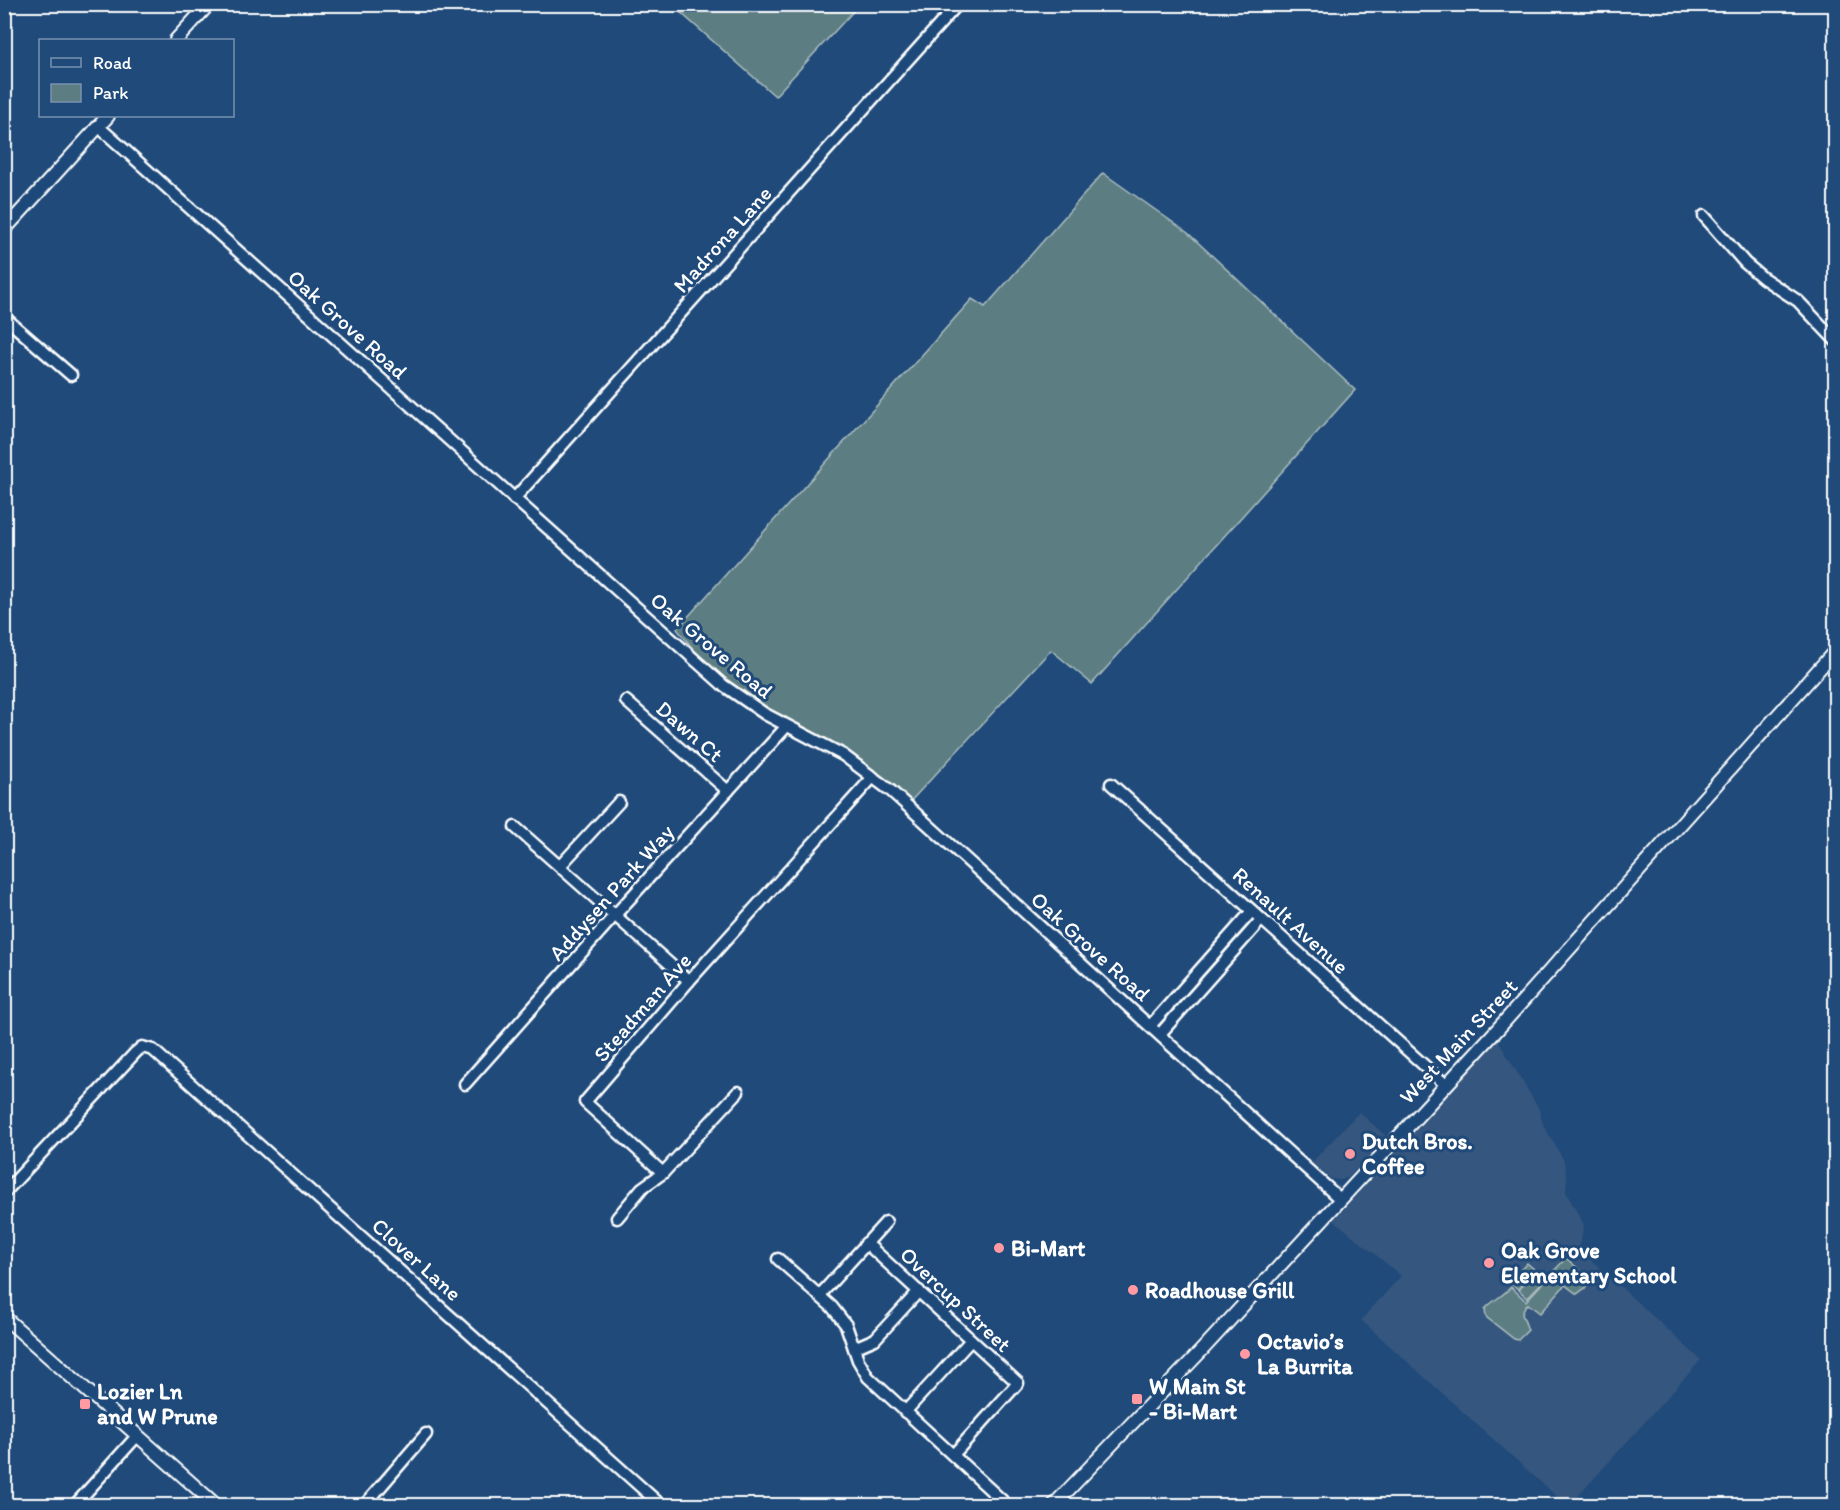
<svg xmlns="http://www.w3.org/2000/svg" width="1840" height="1510" font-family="Itim,sans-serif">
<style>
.built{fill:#35567e}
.green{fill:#5c7e82;stroke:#aebec0;stroke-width:1.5}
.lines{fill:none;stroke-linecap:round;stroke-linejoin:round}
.minor-casing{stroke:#fff;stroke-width:15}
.major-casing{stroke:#fff;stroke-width:16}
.minor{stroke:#1f4a7a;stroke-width:10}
.major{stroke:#1f4a7a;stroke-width:12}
.poi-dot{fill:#ff9aa2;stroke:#1f4a7a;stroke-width:2}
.labels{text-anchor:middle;stroke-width:6;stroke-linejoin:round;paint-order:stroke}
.street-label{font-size:22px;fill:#fff;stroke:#1f4a7a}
.poi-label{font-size:22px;font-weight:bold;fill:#fff;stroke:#1f4a7a;text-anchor:start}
</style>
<rect width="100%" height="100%" fill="#1f4a7a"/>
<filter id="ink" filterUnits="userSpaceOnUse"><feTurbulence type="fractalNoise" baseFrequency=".0167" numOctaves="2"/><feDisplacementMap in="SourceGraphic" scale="12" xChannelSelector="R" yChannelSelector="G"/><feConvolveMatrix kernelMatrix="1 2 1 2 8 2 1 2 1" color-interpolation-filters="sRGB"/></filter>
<g filter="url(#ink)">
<g class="built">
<path d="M 1498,1040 L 1539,1109 L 1543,1124 L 1564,1161 L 1567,1178 L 1566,1192 L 1584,1225 L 1579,1249 L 1701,1360 L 1570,1505 L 1566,1505 L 1361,1320 L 1401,1276 L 1334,1220 Z"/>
<path d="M 1359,1112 L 1387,1137 L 1349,1177 L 1341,1180 L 1332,1179 L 1311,1163 Z"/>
</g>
<g class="green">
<path d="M 672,5 L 859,5 L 775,96 Z"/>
<path d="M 1103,173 L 1188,233 L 1355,390 L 1092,684 L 1051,650 L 907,805 L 859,766 L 723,685 L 677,629 L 972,299 L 985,307 Z"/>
<path d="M 1566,1258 L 1589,1278 L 1589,1285 L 1577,1294 L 1565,1285 L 1540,1313 L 1528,1304 L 1526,1305 L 1522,1314 L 1528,1330 L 1518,1340 L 1514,1339 L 1486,1317 L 1485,1309 C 1493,1300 1503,1296 1511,1287 L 1526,1301 Z"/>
<path d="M 1527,1263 L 1535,1270 L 1518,1289 L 1509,1282 Z"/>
<path d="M 1536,1271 L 1545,1279 L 1527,1298 L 1519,1290 Z"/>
</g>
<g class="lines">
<defs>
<g id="minor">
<path d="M 98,126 L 723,685 L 765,714 L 843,755 L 891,791 L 1340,1199"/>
<path d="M 1704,216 L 1745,263 L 1763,278 L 1798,301 L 1836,341"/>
<path d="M 4,317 L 71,375"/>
<path d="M 514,499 L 958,4"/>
<path d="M 626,701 L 728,791"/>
<path d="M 1111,784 L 1446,1085"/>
<path d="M 515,827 L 689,981"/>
<path d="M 560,866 L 619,802"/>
<path d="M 1151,1025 L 1252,911"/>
<path d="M 1160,1034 L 1261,920"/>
<path d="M 465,1084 L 615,915 L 786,727"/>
<path d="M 738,1092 L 663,1173 L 585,1102 L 689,981 L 873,777"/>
<path d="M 4,1193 L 136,1052 L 142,1047 L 153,1050 L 662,1506"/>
<path d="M 617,1218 L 642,1188 L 663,1173"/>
<path d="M 866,1243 L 1018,1383 L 953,1455"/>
<path d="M 778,1259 L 832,1307 L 846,1325 L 858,1360 L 868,1377 L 1008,1506"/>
<path d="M 819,1296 L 886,1222"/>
<path d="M 854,1348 L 875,1339 L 919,1291"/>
<path d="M 905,1412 L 971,1340"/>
<path d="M 74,1506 L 137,1436"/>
<path d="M 364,1506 L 426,1434"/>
</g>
<g id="major">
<path d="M 176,40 L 209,4"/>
<path d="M 4,230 L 108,116"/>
<path d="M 4,1317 L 217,1506"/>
<path d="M 1053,1506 L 1201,1351 L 1496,1031 L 1836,650"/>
</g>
</defs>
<use href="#minor" class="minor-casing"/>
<use href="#major" class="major-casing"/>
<use href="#minor" class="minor"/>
<use href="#major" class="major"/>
</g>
</g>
<g class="poi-dot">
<circle cx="1350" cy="1154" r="6"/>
<circle cx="999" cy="1248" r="6"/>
<circle cx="1489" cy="1263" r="6"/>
<circle cx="1133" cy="1290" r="6"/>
<circle cx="1245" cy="1354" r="6"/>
<rect x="1131" y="1393" width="12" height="12" rx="3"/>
<rect x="79" y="1398" width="12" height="12" rx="3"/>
</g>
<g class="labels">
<g class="street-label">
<text transform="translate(722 239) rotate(-48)" y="8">Madrona Lane</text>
<text transform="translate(348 324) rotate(42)" y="8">Oak Grove Road</text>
<text transform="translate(712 645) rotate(40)" y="8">Oak Grove Road</text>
<text transform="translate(690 731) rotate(41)" y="8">Dawn Ct</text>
<text transform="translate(611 892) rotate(-48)" y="8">Addysen Park Way</text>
<text transform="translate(1291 920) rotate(42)" y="8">Renault Avenue</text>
<text transform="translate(1091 946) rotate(42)" y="8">Oak Grove Road</text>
<text transform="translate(642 1007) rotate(-49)" y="8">Steadman Ave</text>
<text transform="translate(1458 1041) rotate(-47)" y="8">West Main Street</text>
<text transform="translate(417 1259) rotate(42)" y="8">Clover Lane</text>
<text transform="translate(956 1299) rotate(43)" y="8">Overcup Street</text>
</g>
<g class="poi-label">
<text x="1362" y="1149">Dutch Bros.<tspan x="1362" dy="25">Coffee</tspan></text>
<text x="1011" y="1256">Bi-Mart</text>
<text x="1501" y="1258">Oak Grove<tspan x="1501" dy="25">Elementary School</tspan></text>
<text x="1145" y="1298">Roadhouse Grill</text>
<text x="1257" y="1349">Octavio’s<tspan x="1257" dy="25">La Burrita</tspan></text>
<text x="1149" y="1394">W Main St<tspan x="1149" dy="25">- Bi-Mart</tspan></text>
<text x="97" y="1399">Lozier Ln<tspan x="97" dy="25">and W Prune</tspan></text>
</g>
</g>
<rect width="1840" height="1510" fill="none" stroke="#1f4a7a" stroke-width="24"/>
<rect x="12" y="12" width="1816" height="1486" fill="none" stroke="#fff" stroke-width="2" filter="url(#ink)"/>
<rect x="39" y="39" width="195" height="78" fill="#1f4a7a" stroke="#7992af" stroke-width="1.5"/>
<rect x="51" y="58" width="30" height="9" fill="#1f4a7a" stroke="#7992af" stroke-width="1.5"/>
<text x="93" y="69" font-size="18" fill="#ffffff">Road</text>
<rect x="51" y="84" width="30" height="18" fill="#5c7e82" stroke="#7992af" stroke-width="1.5"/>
<text x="93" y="99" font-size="18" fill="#ffffff">Park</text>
</svg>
